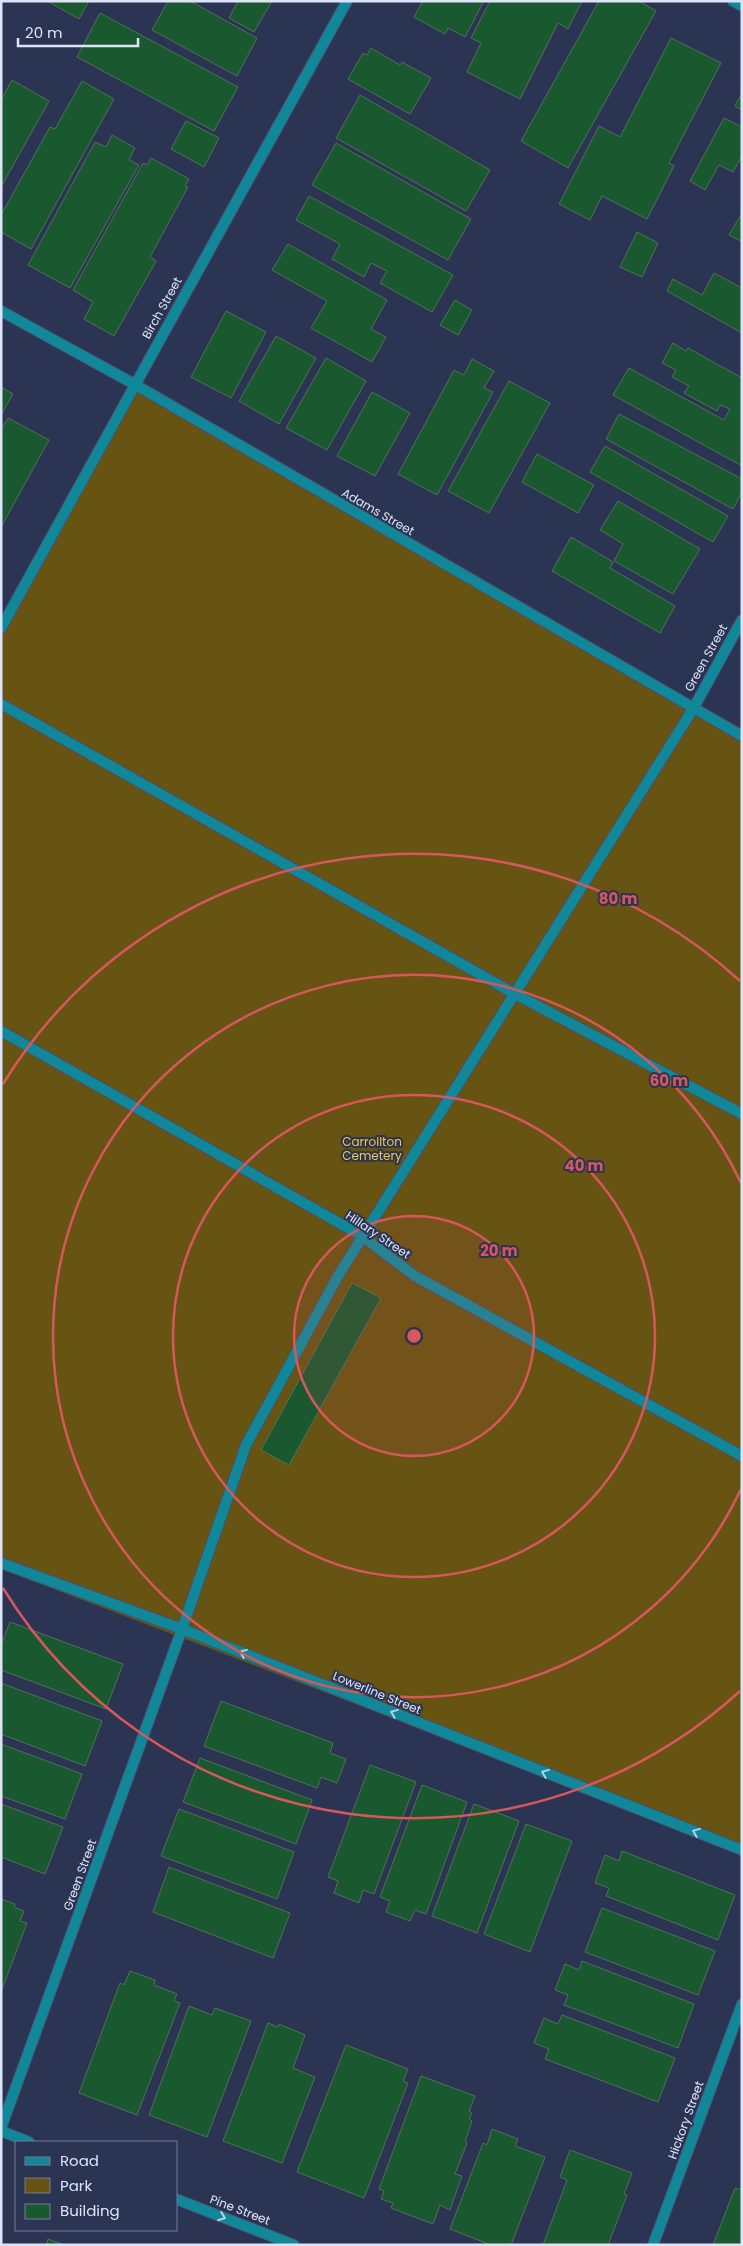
<svg xmlns="http://www.w3.org/2000/svg" width="743" height="2246" font-family="Poppins,sans-serif">
<style>
.green{fill:#675312}
.building{fill:#1a582f;stroke:#507157}
.lines{fill:none;stroke-linecap:round;stroke-linejoin:round}
.service-casing{stroke:#48506d;stroke-width:12}
.minor-casing{stroke:#48506d;stroke-width:12}
.service{stroke:#10889a;stroke-width:10}
.minor{stroke:#10889a;stroke-width:10}
.oneway{stroke:#b5d2e5}
.ring{fill:none;stroke:#d8575c;stroke-width:2.5}
.labels{text-anchor:middle;stroke-width:4;stroke-linejoin:round;paint-order:stroke}
.street-label{font-size:12px;fill:#dee4f8;stroke:#2c3453}
.park-label{font-size:12px;fill:#f0c746;stroke:#2c3453}
.centre{fill:#d8575c;stroke:#2c3453;stroke-width:2.5}
.ring-label{font-size:15px;text-anchor:middle;font-weight:bold;fill:#d8575c;stroke:#2c3453;stroke-width:4;stroke-linejoin:round;paint-order:stroke}
</style>
<rect width="100%" height="100%" fill="#2c3453"/>
<path class="green" d="M 134,384 L 742,729 L 742,1851 L 1,1569 L 1,632 Z"/>
<g class="building">
<path d="M 47,1 L 89,1 L 79,19 Z"/>
<path d="M 168,1 L 190,1 L 257,38 L 237,76 L 152,30 Z"/>
<path d="M 238,1 L 272,1 L 254,32 L 229,18 Z"/>
<path d="M 423,1 L 484,1 L 465,37 L 448,28 L 445,34 L 414,17 Z"/>
<path d="M 490,1 L 582,1 L 568,29 L 558,23 L 520,99 L 467,72 L 481,43 L 471,38 Z"/>
<path d="M 599,1 L 639,1 L 656,11 L 568,168 L 521,141 Z"/>
<path d="M 100,13 L 238,87 L 214,131 L 77,57 Z"/>
<path d="M 671,38 L 721,63 L 669,163 L 674,166 L 647,219 L 602,196 L 590,220 L 559,204 L 599,126 L 620,137 Z"/>
<path d="M 371,48 L 400,65 L 402,62 L 431,78 L 410,114 L 348,79 L 363,53 L 367,55 Z"/>
<path d="M 12,80 L 49,101 L 1,187 L 1,100 Z"/>
<path d="M 82,81 L 114,99 L 31,249 L 1,232 L 1,215 L 50,127 L 55,129 Z"/>
<path d="M 742,93 L 742,110 L 735,106 Z"/>
<path d="M 360,95 L 490,170 L 466,211 L 336,138 Z"/>
<path d="M 724,118 L 742,127 L 742,156 L 733,172 L 719,165 L 705,190 L 690,181 Z"/>
<path d="M 186,121 L 219,138 L 204,167 L 171,149 Z"/>
<path d="M 112,135 L 135,148 L 129,160 L 139,165 L 70,288 L 28,265 L 95,142 L 106,147 Z"/>
<path d="M 336,143 L 471,219 L 448,260 L 312,185 Z"/>
<path d="M 151,158 L 189,179 L 185,186 L 188,187 L 150,257 L 156,261 L 114,336 L 84,319 L 93,302 L 73,290 L 143,163 L 147,165 Z"/>
<path d="M 309,196 L 453,275 L 432,312 L 380,283 L 387,271 L 371,263 L 364,277 L 332,259 L 340,244 L 296,220 Z"/>
<path d="M 742,213 L 742,242 L 729,235 Z"/>
<path d="M 637,232 L 658,243 L 642,277 L 620,267 Z"/>
<path d="M 288,244 L 387,300 L 371,329 L 386,337 L 372,362 L 311,328 L 327,301 L 272,270 Z"/>
<path d="M 714,273 L 742,288 L 742,333 L 667,291 L 673,279 L 702,295 Z"/>
<path d="M 455,300 L 472,310 L 458,335 L 440,325 Z"/>
<path d="M 226,311 L 266,332 L 231,398 L 191,377 Z"/>
<path d="M 276,336 L 316,358 L 279,424 L 239,401 Z"/>
<path d="M 673,343 L 686,351 L 688,348 L 742,378 L 742,466 L 613,395 L 629,368 L 724,420 L 730,409 L 720,405 L 717,411 L 684,393 L 689,386 L 672,377 L 676,370 L 662,363 Z"/>
<path d="M 326,358 L 366,381 L 327,450 L 286,428 Z"/>
<path d="M 472,359 L 494,371 L 484,388 L 493,392 L 437,495 L 398,474 L 454,370 L 464,375 Z"/>
<path d="M 509,381 L 550,403 L 489,513 L 448,491 Z"/>
<path d="M 1,387 L 13,394 L 1,415 Z"/>
<path d="M 372,392 L 410,413 L 375,476 L 337,456 Z"/>
<path d="M 619,414 L 742,479 L 742,492 L 733,509 L 606,439 Z"/>
<path d="M 8,418 L 49,440 L 1,527 L 1,430 Z"/>
<path d="M 605,446 L 728,516 L 713,542 L 590,472 Z"/>
<path d="M 537,454 L 594,485 L 578,513 L 522,482 Z"/>
<path d="M 618,501 L 700,549 L 673,594 L 614,561 L 623,544 L 600,530 Z"/>
<path d="M 571,537 L 613,562 L 610,568 L 675,606 L 660,633 L 552,571 Z"/>
<path d="M 352,1283 L 381,1298 L 289,1465 L 261,1450 Z"/>
<path d="M 10,1622 L 123,1664 L 106,1709 L 1,1670 L 1,1645 Z"/>
<path d="M 1,1683 L 102,1721 L 85,1766 L 1,1734 Z"/>
<path d="M 221,1701 L 333,1743 L 330,1753 L 346,1759 L 337,1783 L 321,1777 L 317,1788 L 204,1746 Z"/>
<path d="M 1,1744 L 82,1774 L 65,1819 L 1,1796 Z"/>
<path d="M 200,1758 L 312,1800 L 296,1844 L 183,1802 Z"/>
<path d="M 370,1765 L 416,1782 L 374,1894 L 363,1890 L 359,1903 L 334,1893 L 338,1881 L 328,1877 Z"/>
<path d="M 422,1785 L 467,1802 L 426,1914 L 415,1910 L 410,1921 L 386,1912 L 390,1901 L 380,1897 Z"/>
<path d="M 1,1804 L 63,1827 L 45,1874 L 1,1857 Z"/>
<path d="M 474,1804 L 519,1821 L 477,1933 L 432,1916 Z"/>
<path d="M 179,1809 L 294,1852 L 277,1899 L 161,1856 Z"/>
<path d="M 526,1824 L 572,1841 L 530,1952 L 484,1934 Z"/>
<path d="M 622,1851 L 735,1895 L 718,1940 L 606,1896 L 609,1888 L 595,1883 L 605,1855 L 619,1861 Z"/>
<path d="M 169,1867 L 290,1913 L 273,1958 L 153,1912 Z"/>
<path d="M 1,1899 L 15,1904 L 14,1907 L 24,1911 L 20,1921 L 27,1923 L 1,1992 Z"/>
<path d="M 602,1908 L 715,1951 L 698,1995 L 585,1952 Z"/>
<path d="M 582,1961 L 694,2004 L 678,2048 L 564,2005 L 568,1995 L 555,1990 L 565,1964 L 579,1970 Z"/>
<path d="M 130,1971 L 155,1980 L 154,1985 L 177,1994 L 174,2001 L 180,2003 L 137,2115 L 79,2093 L 120,1983 L 124,1985 Z"/>
<path d="M 189,2006 L 212,2015 L 215,2008 L 251,2021 L 207,2137 L 149,2115 Z"/>
<path d="M 562,2015 L 675,2058 L 658,2102 L 545,2059 L 549,2049 L 534,2043 L 544,2018 L 558,2024 Z"/>
<path d="M 268,2023 L 278,2027 L 279,2024 L 305,2035 L 293,2068 L 315,2077 L 282,2163 L 223,2141 Z"/>
<path d="M 346,2045 L 408,2069 L 403,2081 L 408,2083 L 364,2198 L 297,2172 Z"/>
<path d="M 421,2076 L 475,2096 L 469,2111 L 472,2113 L 469,2119 L 472,2121 L 465,2142 L 467,2143 L 455,2174 L 462,2176 L 450,2210 L 440,2205 L 433,2224 L 391,2208 L 393,2203 L 381,2199 L 384,2191 L 379,2189 Z"/>
<path d="M 492,2129 L 518,2139 L 515,2146 L 545,2157 L 511,2245 L 491,2245 L 450,2229 L 483,2143 L 487,2145 Z"/>
<path d="M 570,2150 L 632,2173 L 624,2194 L 627,2195 L 608,2245 L 543,2245 L 567,2180 L 560,2177 Z"/>
<path d="M 735,2188 L 742,2190 L 742,2245 L 713,2245 Z"/>
<path d="M 48,2239 L 64,2245 L 46,2245 Z"/>
</g>
<g class="lines">
<defs>
<g id="service">
<path d="M 1,704 L 515,994 L 742,1114"/>
<path d="M 1,1031 L 362,1236 L 415,1276 L 742,1456"/>
<path d="M 182,1629 L 246,1445 L 338,1276 L 693,709"/>
</g>
<g id="minor">
<path d="M 733,1 L 742,6"/>
<path d="M 1,311 L 134,384 L 742,736"/>
<path d="M 1,628 L 347,1"/>
<path d="M 693,709 L 742,620"/>
<path d="M 1,1563 L 182,1629 L 742,1850"/>
<path d="M 1,2128 L 182,1629"/>
<path d="M 1,2131 L 29,2142"/>
<path d="M 176,2199 L 294,2245"/>
<path d="M 653,2245 L 742,2004"/>
</g>
</defs>
<use href="#service" class="service-casing"/>
<use href="#minor" class="minor-casing"/>
<use href="#service" class="service"/>
<use href="#minor" class="minor"/>
</g>
<defs><path id="oneway-chevron" d="M-2-3.5L2.5 0L-2 3.5" fill="none" stroke-width="1.6" stroke-linecap="round" stroke-linejoin="round" transform="scale(1.25)"/></defs>
<g class="oneway">
<use href="#oneway-chevron" transform="translate(243 1653) rotate(-158)"/>
<use href="#oneway-chevron" transform="translate(394 1713) rotate(-158)"/>
<use href="#oneway-chevron" transform="translate(545 1773) rotate(-158)"/>
<use href="#oneway-chevron" transform="translate(696 1832) rotate(-158)"/>
<use href="#oneway-chevron" transform="translate(222 2217) rotate(21)"/>
</g>
<circle cx="414" cy="1336" r="120" fill="#d8575c" fill-opacity=".12"/>
<g class="ring">
<circle cx="414" cy="1336" r="120"/>
<circle cx="414" cy="1336" r="241"/>
<path d="M741 1489A361 361 0 1 1 741 1183"/>
<path d="M740 1691A482 482 0 0 1 3 1588M3 1084A482 482 0 0 1 740 981"/>
</g>
<g class="labels">
<g class="street-label">
<text transform="translate(162 308) rotate(-61)" y="4">Birch Street</text>
<text transform="translate(378 512) rotate(30)" y="4">Adams Street</text>
<text transform="translate(706 658) rotate(-61)" y="4">Green Street</text>
<text transform="translate(378 1235) rotate(34)" y="4">Hillary Street</text>
<text transform="translate(377 1693) rotate(22)" y="4">Lowerline Street</text>
<text transform="translate(80 1875) rotate(-70)" y="4">Green Street</text>
<text transform="translate(686 2120) rotate(-70)" y="4">Hickory Street</text>
<text transform="translate(240 2210) rotate(21)" y="4">Pine Street</text>
</g>
<g class="park-label">
<text x="372" y="1146">Carrollton<tspan x="372" dy="14">Cemetery</tspan></text>
</g>
</g>
<circle cx="414" cy="1336" r="8" class="centre"/>
<g class="ring-label">
<text x="618" y="904">80 m</text>
<text x="669" y="1086">60 m</text>
<text x="584" y="1171">40 m</text>
<text x="499" y="1256">20 m</text>
</g>
<rect width="743" height="2246" fill="none" stroke="#dee4f8" stroke-width="5"/>
<rect x="15" y="2141" width="162" height="90" fill="#2c3453" stroke="#737a95"/>
<rect x="25" y="2157" width="25" height="8" fill="#10889a" stroke="#737a95"/>
<text x="60" y="2166" font-size="15" fill="#dee4f8">Road</text>
<rect x="25" y="2178" width="25" height="15" fill="#675312" stroke="#737a95"/>
<text x="60" y="2191" font-size="15" fill="#dee4f8">Park</text>
<rect x="25" y="2204" width="25" height="15" fill="#1a582f" stroke="#737a95"/>
<text x="60" y="2216" font-size="15" fill="#dee4f8">Building</text>
<path d="M18 38v8h120v-8" fill="none" stroke="#dee4f8" stroke-width="2.5"/>
<text x="25" y="38" font-size="15" fill="#dee4f8" stroke="#2c3453" stroke-width="4" paint-order="stroke">20 m</text>
</svg>
